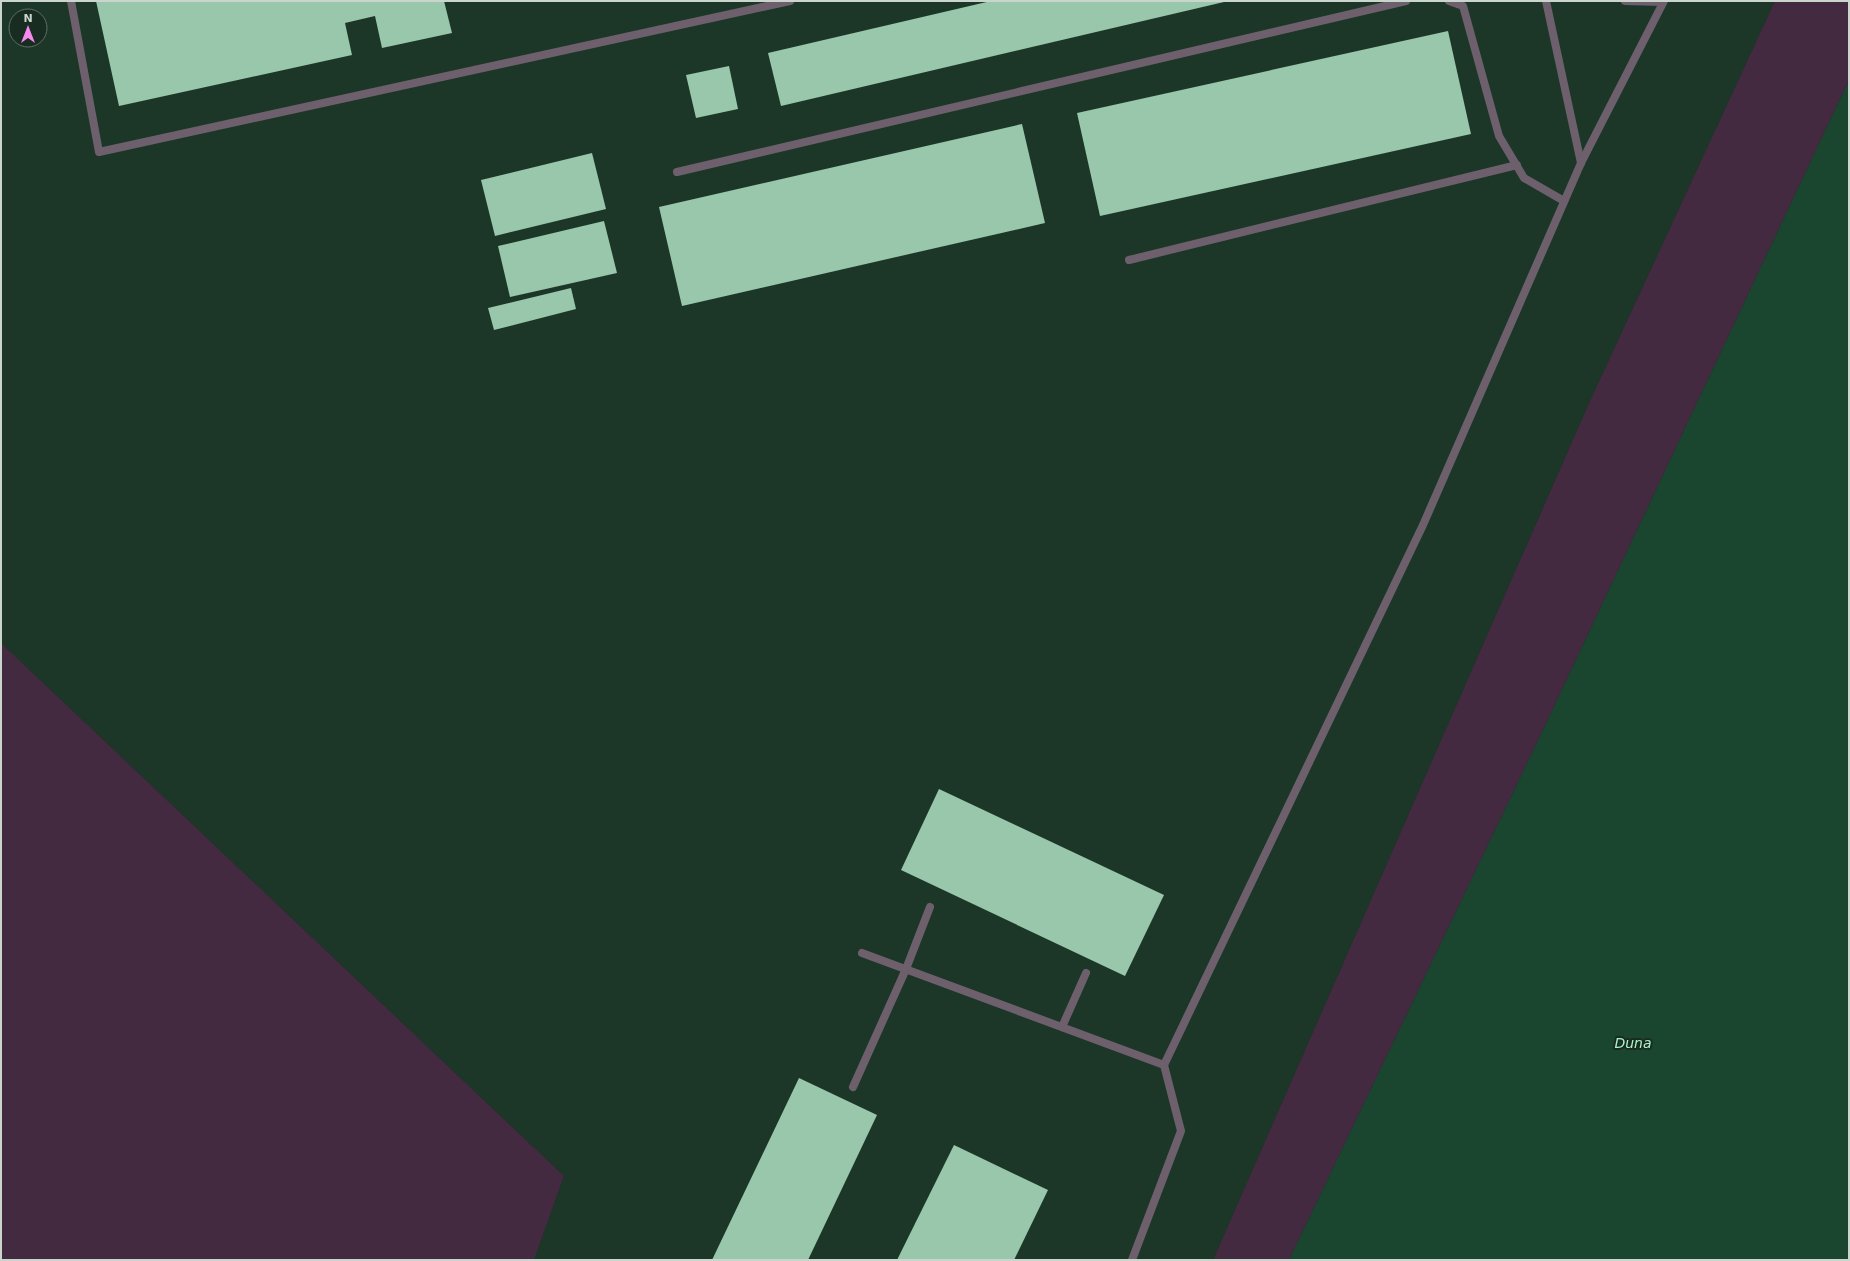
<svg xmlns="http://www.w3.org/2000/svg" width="1850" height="1261" font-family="'DejaVu Sans',sans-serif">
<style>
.built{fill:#1c3728;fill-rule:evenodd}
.green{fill:#432a41}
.water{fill:#1a462f}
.building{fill:#98c7ab}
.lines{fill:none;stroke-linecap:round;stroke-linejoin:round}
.lane{stroke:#6e5f6d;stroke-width:8}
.labels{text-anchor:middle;stroke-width:4;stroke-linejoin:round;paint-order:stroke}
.water-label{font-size:14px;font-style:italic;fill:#aaf2c8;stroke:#192c21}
</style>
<rect width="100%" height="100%" fill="#192c21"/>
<path class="built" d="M 1,1 L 1775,1 L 1589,403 L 1213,1260 L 534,1260 L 564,1176 L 1,643 ZM 16,16 L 40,16 L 40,40 L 16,40 Z"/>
<g class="green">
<path d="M 1775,1 L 1849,1 L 1849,80 L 1542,732 L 1289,1260 L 1213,1260 L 1589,403 Z"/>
<path d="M 1,643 L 564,1176 L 534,1260 L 1,1260 Z"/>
</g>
<path class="water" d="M 1849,80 L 1849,1260 L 1289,1260 L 1542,732 Z"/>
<g class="building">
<path d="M 96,1 L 444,1 L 452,33 L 382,48 L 375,16 L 345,23 L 352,55 L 119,106 Z"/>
<path d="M 991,1 L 1224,2 L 781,106 L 768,53 Z"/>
<path d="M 1448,31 L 1471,134 L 1100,216 L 1077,113 Z"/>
<path d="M 729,66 L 738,109 L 696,118 L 686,75 Z"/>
<path d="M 1022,124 L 1045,223 L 682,306 L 659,207 Z"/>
<path d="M 592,153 L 606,209 L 495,236 L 481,180 Z"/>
<path d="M 604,221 L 617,273 L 510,297 L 498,246 Z"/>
<path d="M 571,288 L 576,309 L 494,330 L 488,308 Z"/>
<path d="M 939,789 L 1164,895 L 1125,976 L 901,870 Z"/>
<path d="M 799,1078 L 877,1115 L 808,1260 L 712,1260 Z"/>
<path d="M 954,1145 L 1048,1190 L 1014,1260 L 897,1260 Z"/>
</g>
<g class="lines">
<g class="lane">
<path d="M 71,1 L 99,152 L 790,1"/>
<path d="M 1449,1 L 1463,6 L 1499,136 L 1524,178 L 1564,201"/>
<path d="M 1546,1 L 1581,163"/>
<path d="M 1625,1 L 1663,2"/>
<path d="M 677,172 L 1406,1"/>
<path d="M 1129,260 L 1517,165"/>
<path d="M 862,953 L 1164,1065 L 1423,525 L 1581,163 L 1664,1"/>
<path d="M 1062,1027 L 1086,973"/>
<path d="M 853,1087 L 906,969 L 930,907"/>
<path d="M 1132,1260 L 1181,1131 L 1164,1065"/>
</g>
</g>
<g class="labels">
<g class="water-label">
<text x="1633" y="1048">Duna</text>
</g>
</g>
<rect width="1850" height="1261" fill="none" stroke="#cad5ce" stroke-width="4"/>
<g transform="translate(28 28)"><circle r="19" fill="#192c21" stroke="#607066"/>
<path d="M0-3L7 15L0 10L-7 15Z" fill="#f589ee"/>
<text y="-6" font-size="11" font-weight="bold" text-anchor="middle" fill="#cad5ce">N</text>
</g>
</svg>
